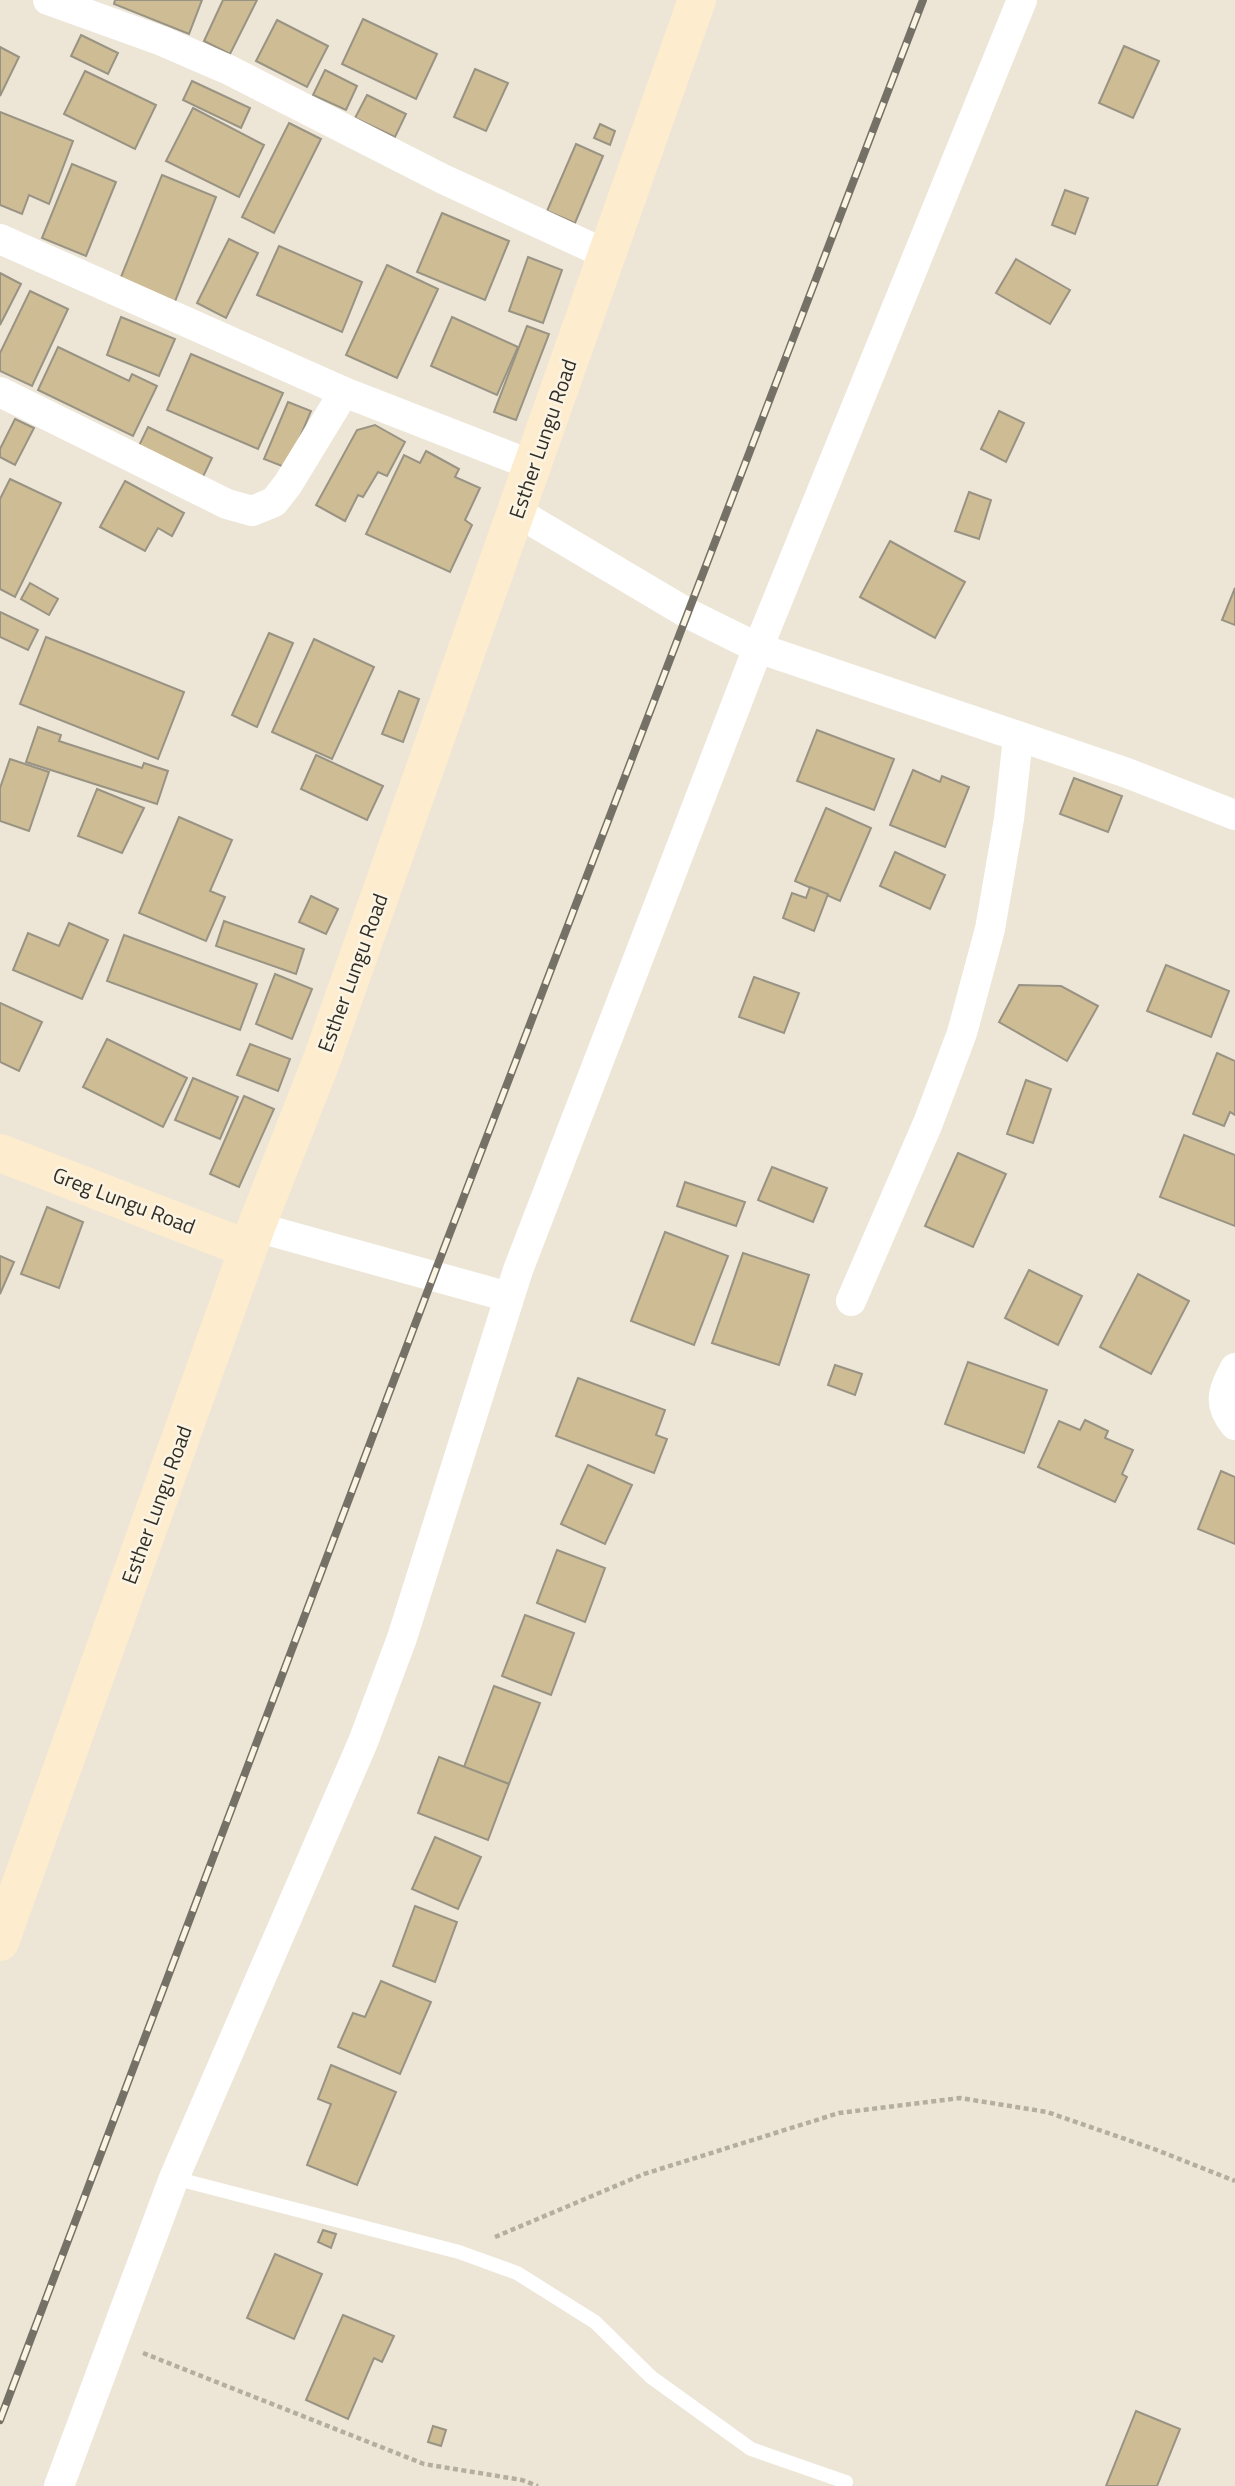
<svg xmlns="http://www.w3.org/2000/svg" width="1235" height="2486" font-family="'Titillium Web',sans-serif">
<style>
.building{fill:#cdbc94;stroke:#999384;stroke-width:2}
.lines{fill:none;stroke-linecap:round;stroke-linejoin:round}
.path{stroke:#b4aea1;stroke-width:4.5;stroke-dasharray:5 3.5;stroke-linecap:butt}
.lane{stroke:#fff;stroke-width:14}
.street{stroke:#fff;stroke-width:30}
.secondary{stroke:#feecce;stroke-width:38}
.rail-casing{stroke:#757167;stroke-width:8}
.rail{stroke:#fbf4e3;stroke-width:5;stroke-dasharray:16;stroke-linecap:butt}
.labels{text-anchor:middle;stroke-width:5;stroke-linejoin:round;paint-order:stroke}
.street-label{font-size:21px;fill:#312e28;stroke:#fbf4e3}
</style>
<rect width="100%" height="100%" fill="#ede6d6"/>
<g class="building">
<path d="M 115,0 L 202,0 L 189,34 L 114,4 Z"/>
<path d="M 223,0 L 257,0 L 230,54 L 204,41 Z"/>
<path d="M 363,19 L 437,54 L 416,99 L 342,64 Z"/>
<path d="M 277,20 L 328,46 L 307,87 L 256,61 Z"/>
<path d="M 81,35 L 118,53 L 108,74 L 71,56 Z"/>
<path d="M 1124,46 L 1159,61 L 1133,118 L 1099,103 Z"/>
<path d="M 0,47 L 19,57 L 0,96 Z"/>
<path d="M 475,69 L 508,83 L 486,131 L 454,117 Z"/>
<path d="M 325,70 L 357,86 L 346,110 L 313,95 Z"/>
<path d="M 85,71 L 156,105 L 135,149 L 64,114 Z"/>
<path d="M 192,81 L 250,108 L 241,128 L 183,100 Z"/>
<path d="M 367,95 L 406,114 L 395,137 L 355,118 Z"/>
<path d="M 193,108 L 264,145 L 239,197 L 166,161 Z"/>
<path d="M 0,112 L 73,141 L 49,204 L 29,195 L 22,214 L 0,205 Z"/>
<path d="M 289,123 L 321,139 L 274,233 L 242,217 Z"/>
<path d="M 600,124 L 615,131 L 610,145 L 594,138 Z"/>
<path d="M 576,144 L 603,156 L 575,223 L 547,211 Z"/>
<path d="M 72,164 L 116,182 L 86,256 L 42,238 Z"/>
<path d="M 162,175 L 216,197 L 174,304 L 119,282 Z"/>
<path d="M 1065,190 L 1088,198 L 1075,234 L 1052,225 Z"/>
<path d="M 442,213 L 509,241 L 485,300 L 417,272 Z"/>
<path d="M 229,239 L 258,253 L 226,318 L 197,303 Z"/>
<path d="M 279,246 L 362,282 L 342,332 L 257,295 Z"/>
<path d="M 528,257 L 562,270 L 543,323 L 509,311 Z"/>
<path d="M 1016,259 L 1070,290 L 1050,324 L 996,293 Z"/>
<path d="M 387,265 L 438,289 L 397,378 L 346,355 Z"/>
<path d="M 0,273 L 21,284 L 0,325 Z"/>
<path d="M 30,291 L 68,309 L 32,386 L 0,371 L 0,353 Z"/>
<path d="M 121,317 L 175,339 L 159,376 L 107,355 Z"/>
<path d="M 452,317 L 518,347 L 497,395 L 431,366 Z"/>
<path d="M 527,326 L 549,334 L 516,420 L 494,412 Z"/>
<path d="M 58,347 L 129,381 L 132,374 L 157,386 L 133,436 L 38,390 Z"/>
<path d="M 191,354 L 283,393 L 258,449 L 167,410 Z"/>
<path d="M 288,402 L 311,411 L 287,468 L 264,459 Z"/>
<path d="M 999,411 L 1024,423 L 1006,462 L 981,449 Z"/>
<path d="M 15,419 L 34,428 L 15,465 L 0,457 L 0,449 Z"/>
<path d="M 375,425 L 405,442 L 387,476 L 378,472 L 363,497 L 358,495 L 345,521 L 316,505 L 357,430 Z"/>
<path d="M 148,427 L 212,458 L 200,483 L 136,452 Z"/>
<path d="M 426,451 L 459,469 L 455,477 L 480,488 L 465,520 L 472,525 L 450,572 L 366,534 L 404,455 L 420,463 Z"/>
<path d="M 10,479 L 61,503 L 15,597 L 0,589 L 0,499 Z"/>
<path d="M 125,481 L 184,513 L 172,536 L 158,528 L 145,551 L 100,527 Z"/>
<path d="M 969,492 L 991,500 L 979,539 L 955,531 Z"/>
<path d="M 890,541 L 965,582 L 935,638 L 860,597 Z"/>
<path d="M 30,583 L 58,599 L 49,615 L 21,599 Z"/>
<path d="M 1235,588 L 1235,625 L 1222,620 Z"/>
<path d="M 0,612 L 38,630 L 28,650 L 0,637 Z"/>
<path d="M 269,633 L 293,643 L 257,727 L 232,715 Z"/>
<path d="M 46,637 L 184,692 L 158,759 L 20,704 Z"/>
<path d="M 314,639 L 374,667 L 332,759 L 272,732 Z"/>
<path d="M 399,691 L 419,699 L 403,742 L 382,734 Z"/>
<path d="M 38,727 L 61,735 L 59,741 L 142,768 L 144,763 L 168,771 L 157,804 L 26,762 Z"/>
<path d="M 817,730 L 894,759 L 874,810 L 797,781 Z"/>
<path d="M 316,755 L 383,786 L 367,820 L 301,789 Z"/>
<path d="M 10,759 L 49,772 L 29,831 L 0,821 L 0,788 Z"/>
<path d="M 913,770 L 940,782 L 942,776 L 969,787 L 945,847 L 890,825 Z"/>
<path d="M 1074,778 L 1122,796 L 1108,832 L 1060,814 Z"/>
<path d="M 97,789 L 144,808 L 122,853 L 78,836 Z"/>
<path d="M 826,808 L 871,828 L 840,901 L 795,881 Z"/>
<path d="M 179,817 L 232,840 L 210,891 L 225,897 L 206,941 L 139,913 Z"/>
<path d="M 895,852 L 945,875 L 930,909 L 880,886 Z"/>
<path d="M 810,887 L 828,894 L 814,931 L 783,918 L 792,893 L 806,898 Z"/>
<path d="M 311,896 L 338,909 L 326,934 L 299,922 Z"/>
<path d="M 224,921 L 304,949 L 296,974 L 216,946 Z"/>
<path d="M 69,923 L 108,940 L 82,999 L 13,970 L 28,933 L 59,946 Z"/>
<path d="M 124,935 L 257,984 L 240,1030 L 107,981 Z"/>
<path d="M 1166,965 L 1229,991 L 1211,1037 L 1147,1011 Z"/>
<path d="M 275,974 L 312,989 L 292,1039 L 256,1024 Z"/>
<path d="M 754,977 L 799,993 L 784,1033 L 739,1017 Z"/>
<path d="M 1019,985 L 1061,986 L 1098,1006 L 1067,1061 L 999,1022 Z"/>
<path d="M 0,1003 L 42,1022 L 19,1071 L 0,1062 Z"/>
<path d="M 107,1039 L 187,1078 L 163,1127 L 83,1087 Z"/>
<path d="M 250,1044 L 290,1059 L 278,1091 L 237,1075 Z"/>
<path d="M 1217,1053 L 1235,1061 L 1235,1115 L 1230,1112 L 1224,1126 L 1193,1114 Z"/>
<path d="M 193,1078 L 238,1097 L 220,1139 L 175,1120 Z"/>
<path d="M 1026,1080 L 1051,1089 L 1033,1143 L 1007,1134 Z"/>
<path d="M 244,1096 L 274,1109 L 239,1187 L 210,1174 Z"/>
<path d="M 1184,1135 L 1235,1155 L 1235,1226 L 1160,1197 Z"/>
<path d="M 958,1153 L 1006,1174 L 973,1247 L 925,1226 Z"/>
<path d="M 772,1167 L 827,1188 L 813,1222 L 758,1200 Z"/>
<path d="M 685,1182 L 745,1202 L 736,1226 L 677,1206 Z"/>
<path d="M 47,1207 L 83,1222 L 59,1288 L 21,1274 Z"/>
<path d="M 665,1232 L 728,1256 L 694,1345 L 631,1321 Z"/>
<path d="M 743,1253 L 809,1275 L 779,1365 L 712,1343 Z"/>
<path d="M 0,1256 L 14,1262 L 0,1294 Z"/>
<path d="M 1029,1270 L 1082,1296 L 1058,1345 L 1005,1318 Z"/>
<path d="M 1138,1274 L 1189,1301 L 1151,1374 L 1100,1347 Z"/>
<path d="M 968,1362 L 1047,1390 L 1024,1453 L 945,1424 Z"/>
<path d="M 835,1365 L 862,1374 L 855,1395 L 828,1385 Z"/>
<path d="M 578,1378 L 665,1410 L 656,1435 L 667,1439 L 654,1473 L 556,1436 Z"/>
<path d="M 1085,1420 L 1108,1431 L 1105,1438 L 1133,1450 L 1122,1474 L 1127,1477 L 1115,1502 L 1038,1467 L 1059,1421 L 1080,1430 Z"/>
<path d="M 588,1465 L 632,1485 L 605,1544 L 561,1524 Z"/>
<path d="M 1221,1471 L 1235,1477 L 1235,1544 L 1198,1529 Z"/>
<path d="M 557,1550 L 605,1568 L 585,1622 L 537,1603 Z"/>
<path d="M 525,1615 L 574,1633 L 551,1695 L 502,1676 Z"/>
<path d="M 494,1686 L 540,1703 L 509,1784 L 464,1767 Z"/>
<path d="M 439,1757 L 509,1784 L 488,1840 L 418,1813 Z"/>
<path d="M 435,1837 L 481,1857 L 458,1909 L 412,1889 Z"/>
<path d="M 415,1906 L 457,1922 L 435,1982 L 393,1966 Z"/>
<path d="M 381,1981 L 431,2002 L 400,2074 L 338,2047 L 353,2013 L 365,2017 Z"/>
<path d="M 331,2065 L 396,2092 L 357,2185 L 307,2165 L 331,2104 L 318,2099 Z"/>
<path d="M 323,2230 L 336,2234 L 331,2248 L 318,2242 Z"/>
<path d="M 275,2254 L 322,2274 L 294,2339 L 247,2318 Z"/>
<path d="M 343,2315 L 394,2336 L 382,2362 L 374,2358 L 348,2419 L 306,2400 Z"/>
<path d="M 1136,2411 L 1180,2429 L 1157,2486 L 1106,2486 Z"/>
<path d="M 433,2426 L 446,2430 L 441,2446 L 428,2442 Z"/>
</g>
<g class="lines">
<g class="path">
<path d="M 495,2237 L 644,2174 L 839,2113 L 960,2098 L 1047,2112 L 1154,2149 L 1235,2181"/>
<path d="M 143,2353 L 424,2464 L 522,2480 L 538,2486"/>
</g>
<path class="lane" d="M 174,2178 L 459,2252 L 517,2273 L 595,2322 L 651,2377 L 751,2449 L 846,2482"/>
<g class="street">
<path d="M 48,0 L 162,41 L 229,70 L 443,179 L 608,255"/>
<path d="M 0,239 L 344,392 L 534,466"/>
<path d="M 0,392 L 227,504 L 252,511 L 274,502 L 288,484 L 344,392"/>
<path d="M 517,512 L 687,613 L 758,648 L 1127,773 L 1235,815"/>
<path d="M 256,1227 L 509,1297"/>
<path d="M 851,1301 L 928,1123 L 962,1033 L 990,929 L 1009,819 L 1018,738"/>
<path d="M 1235,1368 C 1223,1391 1217,1404 1235,1425"/>
<path d="M 59,2486 L 174,2178 L 363,1742 L 402,1638 L 518,1270 L 758,648 L 1022,0"/>
</g>
<g class="secondary">
<path d="M 0,1153 L 248,1249"/>
<path d="M 0,1942 L 256,1227 L 321,1062 L 697,0"/>
</g>
<defs>
<path id="rail" d="M 0,2420 L 433,1277 L 923,0"/>
</defs>
<use href="#rail" class="rail-casing"/>
<use href="#rail" class="rail"/>
</g>
<g class="labels">
<g class="street-label">
<text transform="translate(543 439) rotate(-71)" y="7">Esther Lungu Road</text>
<text transform="translate(353 973) rotate(-70)" y="7">Esther Lungu Road</text>
<text transform="translate(124 1201) rotate(21)" y="7">Greg Lungu Road</text>
<text transform="translate(157 1505) rotate(-70)" y="7">Esther Lungu Road</text>
</g>
</g>
</svg>
